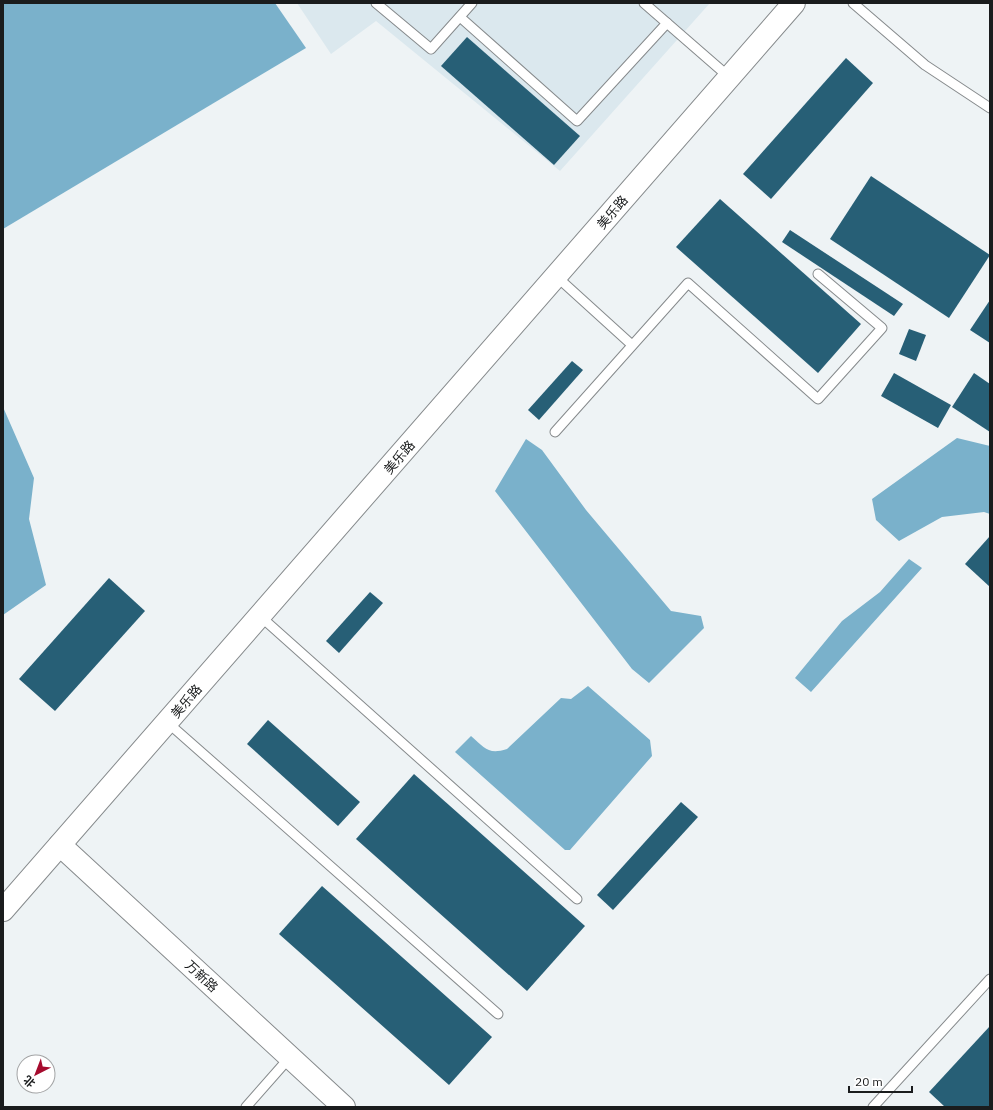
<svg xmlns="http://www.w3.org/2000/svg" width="993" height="1110" font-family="'IBM Plex Sans','Noto Sans SC',sans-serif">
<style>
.built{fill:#dbe8ee}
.water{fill:#7ab1cb}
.building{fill:#275f76}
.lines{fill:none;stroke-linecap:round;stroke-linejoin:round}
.lane-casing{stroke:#868a8c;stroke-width:11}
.secondary-casing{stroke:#868a8c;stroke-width:24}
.lane{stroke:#fff;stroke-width:9}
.secondary{stroke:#fff;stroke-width:22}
.labels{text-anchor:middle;stroke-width:4;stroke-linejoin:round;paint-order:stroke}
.street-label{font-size:13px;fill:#1a1c1d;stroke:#fff}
</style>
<rect width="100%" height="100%" fill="#eef3f5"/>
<path class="built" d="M 297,3 L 710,3 L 560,171 L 376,21 L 331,54 Z"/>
<g class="water">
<path d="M 3,3 L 275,3 L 306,48 L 3,229 Z"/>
<path d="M 3,407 L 34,478 L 29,519 L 46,585 L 3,615 Z"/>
<path d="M 957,438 L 990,446 L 990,514 L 984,512 L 942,517 L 899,541 L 876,520 L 872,499 Z"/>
<path d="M 526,439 L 542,450 L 586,510 L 671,611 L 701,616 L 704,628 L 649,683 L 632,669 L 495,491 Z"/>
<path d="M 909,559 L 922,568 L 811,692 L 795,678 L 842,621 L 880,592 Z"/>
<path d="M 588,686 L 650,740 L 652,756 L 570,850 L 565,850 L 455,752 L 471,736 C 485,748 488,755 507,749 L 561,698 L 571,699 Z"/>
</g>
<g class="building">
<path d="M 467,37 L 580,136 L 554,165 L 441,66 Z"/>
<path d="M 846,58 L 873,83 L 771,199 L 743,174 Z"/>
<path d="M 871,176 L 990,255 L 949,318 L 830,239 Z"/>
<path d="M 720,199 L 861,324 L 818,373 L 676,247 Z"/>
<path d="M 790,230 L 903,304 L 894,316 L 782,242 Z"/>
<path d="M 990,300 L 990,343 L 970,330 Z"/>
<path d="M 909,329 L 926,335 L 916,361 L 899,354 Z"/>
<path d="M 572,361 L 583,370 L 539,420 L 528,410 Z"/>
<path d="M 894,373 L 951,405 L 938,428 L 881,396 Z"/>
<path d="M 974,373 L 990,384 L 990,432 L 952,407 Z"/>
<path d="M 990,536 L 990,587 L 965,564 Z"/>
<path d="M 109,578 L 145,611 L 55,711 L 19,679 Z"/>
<path d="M 370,592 L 383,603 L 339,653 L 326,641 Z"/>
<path d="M 268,720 L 360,802 L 338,826 L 247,744 Z"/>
<path d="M 414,774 L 585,926 L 527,991 L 356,839 Z"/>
<path d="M 681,802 L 698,817 L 613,910 L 597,895 Z"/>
<path d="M 322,886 L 492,1037 L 449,1085 L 279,934 Z"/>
<path d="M 990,1026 L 990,1107 L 945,1107 L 929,1092 Z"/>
</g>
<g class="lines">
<defs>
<g id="lane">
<path d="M 376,3 L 431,49 L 472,3"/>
<path d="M 644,3 L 729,77"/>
<path d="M 853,3 L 925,65 L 990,108"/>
<path d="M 460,17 L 577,121 L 667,23"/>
<path d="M 556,276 L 632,345"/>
<path d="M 555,432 L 688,283 L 818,399 L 882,328 L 818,274"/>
<path d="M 260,616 L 577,899"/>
<path d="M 167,722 L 498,1014"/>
<path d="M 246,1107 L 290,1057"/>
<path d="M 873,1107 L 990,979"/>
</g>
<g id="secondary">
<path d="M 60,845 L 344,1107"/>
<path d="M 3,910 L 794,3"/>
</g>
</defs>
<use href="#lane" class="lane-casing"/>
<use href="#secondary" class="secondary-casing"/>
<use href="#lane" class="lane"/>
<use href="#secondary" class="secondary"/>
</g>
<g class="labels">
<g class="street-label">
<text transform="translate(612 212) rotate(-49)" y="5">美乐路</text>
<text transform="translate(399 457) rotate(-49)" y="5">美乐路</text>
<text transform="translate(186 701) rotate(-49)" y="5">美乐路</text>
<text transform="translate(202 976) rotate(43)" y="5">万新路</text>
</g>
</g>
<rect width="993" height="1110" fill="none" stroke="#1a1c1d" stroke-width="8"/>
<g transform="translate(36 1074) rotate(222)"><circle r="19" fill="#ffffff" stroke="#a3a4a5"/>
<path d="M0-3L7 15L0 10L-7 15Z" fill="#a60b2e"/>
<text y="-6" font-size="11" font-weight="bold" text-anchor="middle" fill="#1a1c1d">北</text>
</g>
<path d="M849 1086v6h63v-6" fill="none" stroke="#1a1c1d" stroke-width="2"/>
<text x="855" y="1086" font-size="12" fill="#1a1c1d" stroke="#ffffff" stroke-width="3" paint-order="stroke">20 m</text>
</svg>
